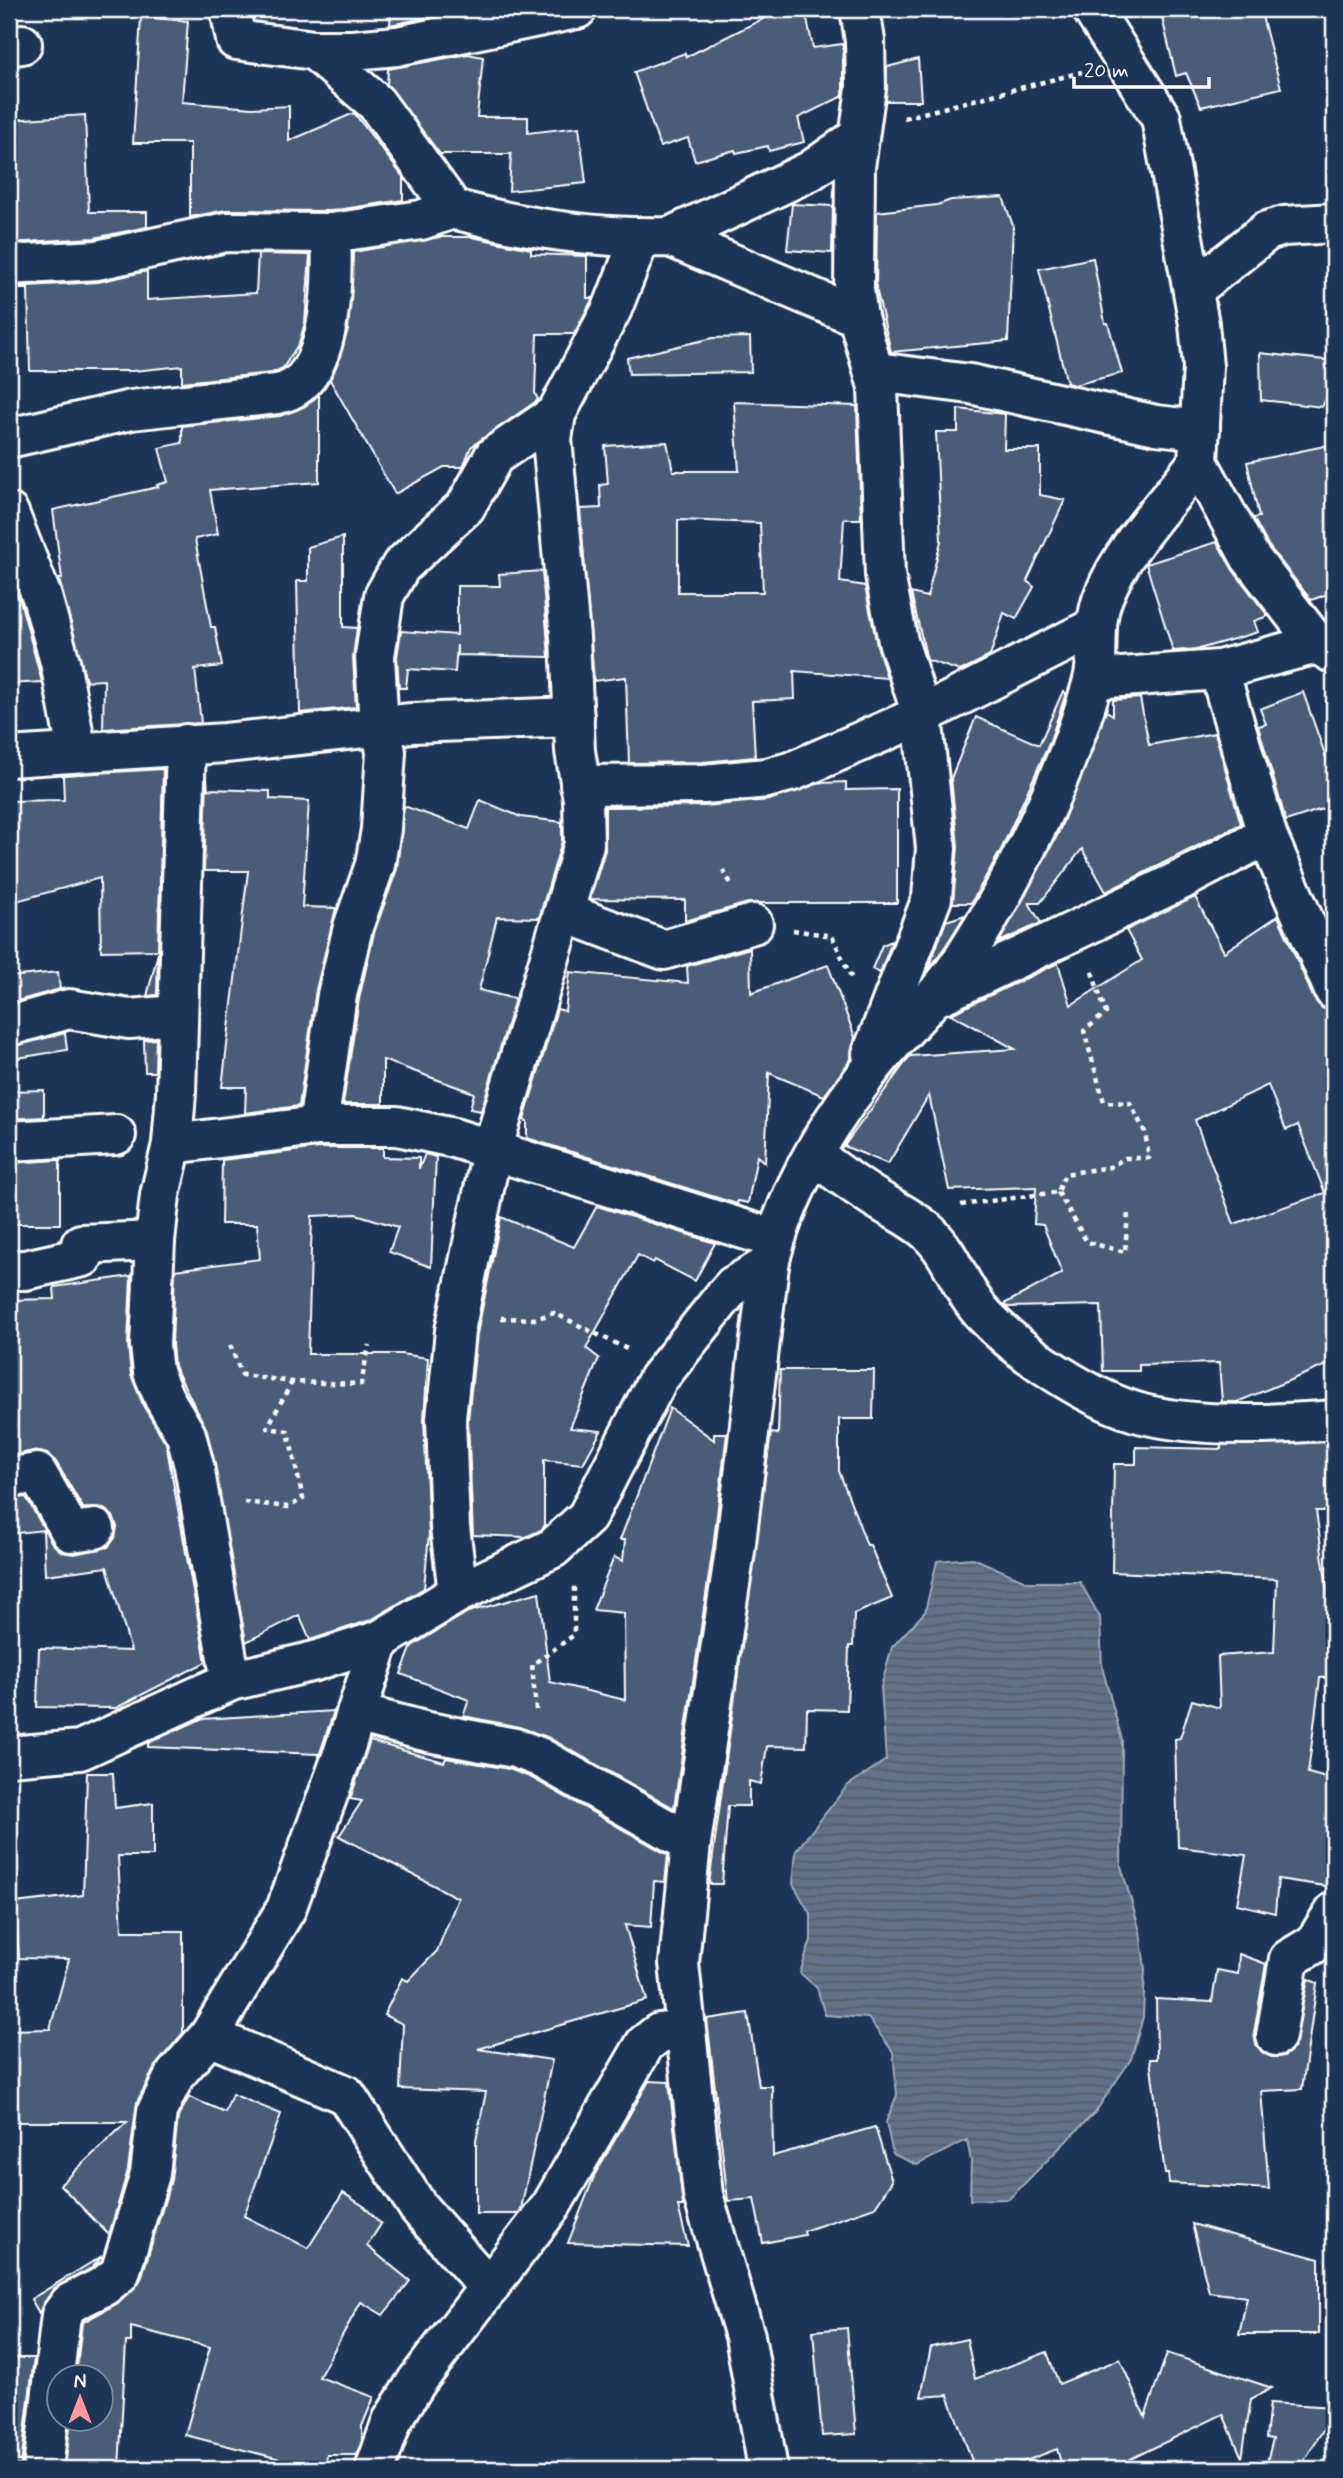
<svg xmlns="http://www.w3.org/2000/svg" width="1343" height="2478" font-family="Mynerve,sans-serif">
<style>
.water{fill:url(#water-rules);stroke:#a0aab8;stroke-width:2}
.building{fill:#4a5d79;stroke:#fff;stroke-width:2;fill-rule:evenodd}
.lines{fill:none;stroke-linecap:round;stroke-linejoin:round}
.minor-casing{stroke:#fff;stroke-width:44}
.path{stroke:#fff;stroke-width:4.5;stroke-dasharray:5 5;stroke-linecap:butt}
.minor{stroke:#1d3557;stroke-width:38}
</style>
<defs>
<pattern id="water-rules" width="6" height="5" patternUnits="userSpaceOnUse" patternTransform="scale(1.75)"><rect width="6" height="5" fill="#617289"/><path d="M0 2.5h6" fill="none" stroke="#555d67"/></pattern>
</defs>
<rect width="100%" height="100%" fill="#1d3557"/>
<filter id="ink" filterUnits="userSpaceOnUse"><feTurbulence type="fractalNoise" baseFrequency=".0143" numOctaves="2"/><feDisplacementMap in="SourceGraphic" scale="14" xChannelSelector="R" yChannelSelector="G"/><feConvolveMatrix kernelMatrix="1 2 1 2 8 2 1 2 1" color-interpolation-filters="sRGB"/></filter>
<g filter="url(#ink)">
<path class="water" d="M 973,1558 L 1028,1582 L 1080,1582 L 1100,1617 L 1102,1667 L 1122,1740 L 1121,1866 L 1140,1931 L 1145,1969 L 1143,2017 L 1131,2059 L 1096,2111 L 1009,2199 L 970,2200 L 971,2161 L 967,2140 L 917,2165 L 893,2154 L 886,2122 L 897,2095 L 893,2052 L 868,2018 L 825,2015 L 817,1988 L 800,1973 L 811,1940 L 811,1915 L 793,1884 L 796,1851 L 847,1786 L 886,1760 L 881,1687 L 892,1647 L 925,1612 L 937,1561 Z"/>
<g class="building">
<path d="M 391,9 L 468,9 L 390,25 Z"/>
<path d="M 783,9 L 805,9 L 813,48 L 843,44 L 843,96 L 798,118 L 804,142 L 769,151 L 768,146 L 736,153 L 735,150 L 695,161 L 688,138 L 660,147 L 634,72 L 685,53 L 686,57 Z"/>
<path d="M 1160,9 L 1260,9 L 1281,88 L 1201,107 L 1186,73 L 1176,76 Z"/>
<path d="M 141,17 L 188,21 L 182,102 L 252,108 L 289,106 L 289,141 L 354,113 L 403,177 L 403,200 L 330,211 L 226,210 L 190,217 L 190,143 L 133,143 Z"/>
<path d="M 468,54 L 483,57 L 477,117 L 528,117 L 528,133 L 579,127 L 586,183 L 509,191 L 511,154 L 440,154 L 387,84 L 388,69 Z"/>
<path d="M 918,59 L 921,101 L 886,101 L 887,67 Z"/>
<path d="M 85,115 L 89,212 L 147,212 L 147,227 L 94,238 L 9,243 L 9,120 Z"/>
<path d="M 1003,197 L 1013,226 L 1008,341 L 891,352 L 876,288 L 877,212 L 937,205 L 951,200 Z"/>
<path d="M 792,204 L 833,206 L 832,253 L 787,250 Z"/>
<path d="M 440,237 L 472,237 L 531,249 L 531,254 L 587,256 L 587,298 L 593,298 L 574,334 L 537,334 L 535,393 L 538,400 L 471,447 L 463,467 L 444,467 L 395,494 L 330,380 L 348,330 L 353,252 Z"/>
<path d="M 258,254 L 310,255 L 305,323 L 299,343 L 283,368 L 272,373 L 182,382 L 182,366 L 133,371 L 30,371 L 28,289 L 9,289 L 9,287 L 98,282 L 147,271 L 147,300 L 256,293 Z"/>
<path d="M 1093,258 L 1105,323 L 1108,323 L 1122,373 L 1074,385 L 1067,383 L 1039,269 Z"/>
<path d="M 750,337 L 751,372 L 629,374 L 627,358 L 713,338 Z"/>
<path d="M 1260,353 L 1334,361 L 1334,383 L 1322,407 L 1261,400 Z"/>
<path d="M 319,393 L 319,482 L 210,490 L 218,534 L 195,539 L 211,627 L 215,627 L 222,666 L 195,669 L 201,723 L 103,729 L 104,680 L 86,681 L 59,579 L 62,579 L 53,510 L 158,487 L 157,485 L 168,482 L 159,448 L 182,443 L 182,426 L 280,416 L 305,406 Z"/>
<path d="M 734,402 L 857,406 L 861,519 L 844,519 L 840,582 L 865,586 L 877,645 L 887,678 L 794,671 L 795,699 L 752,701 L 755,757 L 703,762 L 629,763 L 626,677 L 594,681 L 580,509 L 601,508 L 600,485 L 608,484 L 605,446 L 667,442 L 673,471 L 739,471 ZM 678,520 L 760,523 L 763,592 L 678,592 Z"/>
<path d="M 958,409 L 1005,414 L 1004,449 L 1040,449 L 1040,495 L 1065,500 L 1027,581 L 1034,587 L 1016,619 L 1004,613 L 990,656 L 960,671 L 927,660 L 911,593 L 927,597 L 941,541 L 936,432 L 958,432 Z"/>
<path d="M 1334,444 L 1334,592 L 1311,600 L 1268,545 L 1253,518 L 1259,517 L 1247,462 Z"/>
<path d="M 343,537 L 343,627 L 357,628 L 353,657 L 356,707 L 300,713 L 297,581 L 308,581 L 308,547 Z"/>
<path d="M 1217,542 L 1233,570 L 1268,616 L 1254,621 L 1258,632 L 1199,649 L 1173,651 L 1146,564 Z"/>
<path d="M 542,571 L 549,657 L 457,655 L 457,645 L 455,672 L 408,669 L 406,688 L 399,688 L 397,657 L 401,631 L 457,635 L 457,586 L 500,586 L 499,574 Z"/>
<path d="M 9,583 L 13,583 L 21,604 L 42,682 L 9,684 Z"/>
<path d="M 1063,691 L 1066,693 L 1049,744 L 1001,850 L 971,903 L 953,903 L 958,846 L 951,778 L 976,717 L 1039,745 Z"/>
<path d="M 1303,692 L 1334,780 L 1334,805 L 1286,821 L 1258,726 L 1266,724 L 1260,709 Z"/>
<path d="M 1140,698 L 1149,745 L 1215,733 L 1241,824 L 1106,892 L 1082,849 L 1040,903 L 1029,903 L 1041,923 L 999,942 L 1058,834 L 1106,711 L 1113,715 L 1113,700 Z"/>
<path d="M 163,769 L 158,950 L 101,951 L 100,878 L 9,903 L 9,801 L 64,800 L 63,775 Z"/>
<path d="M 207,778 L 208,789 L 270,791 L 270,799 L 309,801 L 302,907 L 336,908 L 316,990 L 299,1106 L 245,1113 L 246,1087 L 222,1087 L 248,871 L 204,871 Z"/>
<path d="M 846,782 L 846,790 L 897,789 L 897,903 L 748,903 L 685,921 L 685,900 L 590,899 L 605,850 L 605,807 L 704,806 L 769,800 L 820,783 Z"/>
<path d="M 480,800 L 521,817 L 562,822 L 562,841 L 539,918 L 497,917 L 479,990 L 515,999 L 481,1111 L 470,1109 L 474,1093 L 383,1060 L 383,1104 L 343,1104 L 359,999 L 374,933 L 397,869 L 404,806 L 469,829 Z"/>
<path d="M 1195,897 L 1224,952 L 1278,916 L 1314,999 L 1322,1008 L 1334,1011 L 1334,1362 L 1237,1402 L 1222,1402 L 1219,1363 L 1139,1365 L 1139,1371 L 1103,1371 L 1101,1305 L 1007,1307 L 1004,1304 L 1062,1273 L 1043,1225 L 1034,1224 L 1036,1187 L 949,1190 L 929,1095 L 888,1164 L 844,1146 L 910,1056 L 1015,1049 L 951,1014 L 1058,963 L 1071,1005 L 1142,960 L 1126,930 ZM 1268,1085 L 1286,1130 L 1298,1125 L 1325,1193 L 1234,1224 L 1195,1120 Z"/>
<path d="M 965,915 L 947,944 L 928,970 L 946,921 Z"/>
<path d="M 892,941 L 880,973 L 872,969 L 882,945 Z"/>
<path d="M 750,948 L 751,993 L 828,965 L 855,1037 L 851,1059 L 824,1096 L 769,1073 L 765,1163 L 757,1156 L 748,1203 L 738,1201 L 737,1204 L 527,1138 L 527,1121 L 524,1120 L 557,1009 L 565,1011 L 570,972 L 688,983 L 687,966 Z"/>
<path d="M 158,953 L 157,995 L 147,996 Z"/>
<path d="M 58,972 L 60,989 L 10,1003 L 9,977 Z"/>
<path d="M 65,1033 L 67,1050 L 11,1059 L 11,1047 Z"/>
<path d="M 156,1039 L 155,1072 L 145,1072 L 144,1040 Z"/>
<path d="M 44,1090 L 44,1117 L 9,1119 L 9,1091 Z"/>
<path d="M 319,1148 L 383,1148 L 383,1157 L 419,1158 L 419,1169 L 425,1154 L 436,1157 L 431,1267 L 389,1252 L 398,1227 L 356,1214 L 312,1216 L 308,1354 L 401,1354 L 428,1358 L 424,1420 L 429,1534 L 424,1588 L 371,1620 L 310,1640 L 299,1615 L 246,1642 L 207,1430 L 174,1366 L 172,1344 L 175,1270 L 260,1259 L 257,1224 L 221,1224 L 222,1160 Z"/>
<path d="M 60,1160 L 60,1224 L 9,1224 L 9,1163 Z"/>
<path d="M 597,1206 L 715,1243 L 695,1281 L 655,1260 L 653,1263 L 638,1255 L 586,1348 L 599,1358 L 570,1428 L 601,1431 L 583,1464 L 544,1460 L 544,1527 L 541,1530 L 526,1537 L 473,1535 L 468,1420 L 477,1334 L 501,1217 L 574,1247 Z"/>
<path d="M 131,1276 L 128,1344 L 131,1375 L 144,1407 L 166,1443 L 206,1662 L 116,1708 L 37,1707 L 39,1648 L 131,1651 L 107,1567 L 45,1575 L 43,1530 L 9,1534 L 9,1499 L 26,1497 L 52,1543 L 62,1552 L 74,1554 L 108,1547 L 115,1538 L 117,1527 L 113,1516 L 104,1509 L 83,1508 L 56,1462 L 47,1454 L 33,1451 L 9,1456 L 9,1300 L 55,1299 L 54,1287 Z"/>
<path d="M 780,1370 L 874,1370 L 873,1419 L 839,1419 L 839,1471 L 867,1545 L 870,1545 L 892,1598 L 854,1614 L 853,1646 L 849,1646 L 847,1710 L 807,1709 L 806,1747 L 767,1746 L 761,1784 L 749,1781 L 749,1806 L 728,1806 L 722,1884 L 709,1884 L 771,1433 L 778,1434 Z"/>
<path d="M 670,1408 L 714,1440 L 714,1433 L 727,1433 L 713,1548 L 674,1808 L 547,1737 L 519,1727 L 463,1716 L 469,1700 L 401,1674 L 412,1646 L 468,1612 L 539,1592 L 550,1682 L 625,1700 L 624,1613 L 593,1610 L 614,1557 L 623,1561 L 625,1540 L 620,1540 Z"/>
<path d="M 1334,1442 L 1334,1511 L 1316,1511 L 1329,1602 L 1334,1600 L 1334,1677 L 1320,1678 L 1308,1773 L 1334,1780 L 1334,1831 L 1325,1886 L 1278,1879 L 1275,1913 L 1237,1904 L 1246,1855 L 1178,1847 L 1175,1739 L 1180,1738 L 1192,1700 L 1220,1708 L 1218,1656 L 1274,1652 L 1277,1579 L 1112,1572 L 1114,1464 L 1136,1464 L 1136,1447 L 1221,1449 L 1221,1445 Z"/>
<path d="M 334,1711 L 318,1759 L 318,1754 L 148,1747 L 148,1743 L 201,1719 Z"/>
<path d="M 370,1741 L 444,1762 L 446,1758 L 509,1769 L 530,1777 L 668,1855 L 665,1882 L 654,1881 L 651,1927 L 625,1925 L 647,2000 L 478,2049 L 552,2060 L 521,2209 L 518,2214 L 476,2214 L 476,2141 L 486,2092 L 400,2089 L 403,2024 L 384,2015 L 402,1978 L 408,1981 L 437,1951 L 458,1898 L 339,1836 L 362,1801 L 350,1799 Z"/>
<path d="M 87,1773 L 113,1773 L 115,1808 L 153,1803 L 153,1856 L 118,1856 L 122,1931 L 183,1931 L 183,2033 L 156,2065 L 137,2102 L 128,2170 L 109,2235 L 60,2185 L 127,2122 L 14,2122 L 14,2082 L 9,2082 L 9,2030 L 50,2029 L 69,1959 L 19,1958 L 15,1903 L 83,1895 Z"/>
<path d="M 1239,1954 L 1266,1964 L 1254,2033 L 1256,2044 L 1262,2052 L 1272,2057 L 1284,2056 L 1293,2049 L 1308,1979 L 1317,1983 L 1302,2089 L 1261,2091 L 1269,2189 L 1169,2183 L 1168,2174 L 1165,2174 L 1150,2059 L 1157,2059 L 1156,1999 L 1212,2002 L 1217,1970 L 1238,1974 Z"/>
<path d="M 748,2013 L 759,2086 L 772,2086 L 773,2156 L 875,2127 L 892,2181 L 875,2207 L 804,2231 L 805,2235 L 763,2243 L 754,2199 L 728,2201 L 707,2019 Z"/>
<path d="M 649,2081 L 669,2082 L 683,2206 L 678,2206 L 688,2246 L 568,2243 L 595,2174 Z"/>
<path d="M 232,2094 L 281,2114 L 244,2216 L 308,2248 L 343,2193 L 365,2207 L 381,2224 L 367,2246 L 410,2281 L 383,2315 L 361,2302 L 319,2377 L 374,2397 L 362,2426 L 362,2440 L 357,2455 L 327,2455 L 325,2469 L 287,2469 L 288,2461 L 185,2435 L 210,2347 L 131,2327 L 131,2342 L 126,2342 L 119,2469 L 65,2469 L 71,2418 L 102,2418 L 102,2376 L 76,2376 L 82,2323 L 118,2303 L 141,2279 L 171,2180 L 178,2117 L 189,2097 L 225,2112 Z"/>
<path d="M 1192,2224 L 1319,2259 L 1319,2334 L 1239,2334 L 1247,2297 L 1209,2292 Z"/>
<path d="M 102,2256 L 92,2268 L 53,2289 L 39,2313 L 31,2299 Z"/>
<path d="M 847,2328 L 856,2434 L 822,2436 L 813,2331 Z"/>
<path d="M 967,2339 L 975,2379 L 1047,2352 L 1059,2384 L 1120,2359 L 1145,2417 L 1167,2353 L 1272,2388 L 1251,2399 L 1242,2458 L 1223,2414 L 1110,2469 L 1063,2469 L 1057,2449 L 1004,2469 L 975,2469 L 948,2395 L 921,2397 L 931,2347 Z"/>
<path d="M 9,2358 L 34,2358 L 21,2465 L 12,2465 L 13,2448 L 9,2448 Z"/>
<path d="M 1270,2403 L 1334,2407 L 1334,2412 L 1299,2469 L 1265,2469 L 1273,2439 L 1266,2438 Z"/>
</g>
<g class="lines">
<defs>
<g id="minor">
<path d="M 230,9 L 236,40 L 314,50 L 353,50 L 397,46 L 577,9"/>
<path d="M 860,9 L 865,41 L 866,88 L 855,167 L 854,290 L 858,317 L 878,387 L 885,575 L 898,641 L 922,715 L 936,848 L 932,898 L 872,1054"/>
<path d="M 1092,9 L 1161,118 L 1199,324 L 1203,366 L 1198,462 L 1250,557 L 1317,644 L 1334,654"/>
<path d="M 9,46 L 22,44"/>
<path d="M 314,50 L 376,103 L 453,209 C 523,228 597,239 670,237 L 858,317"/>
<path d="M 670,237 L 810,171 L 857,138"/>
<path d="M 9,265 L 97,260 L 226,232 L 331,233 L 421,220 L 453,209"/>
<path d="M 1194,289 L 1267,231 L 1284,226 L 1334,223"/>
<path d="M 876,372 L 970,384 L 1156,425 L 1200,430"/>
<path d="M 556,414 L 494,456 L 466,506 L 401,566 L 384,596 L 375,656 L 378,711 L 386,752 L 381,829 L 375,865 L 353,927 L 337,995 L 318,1126 L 397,1126 L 454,1138 L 775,1239"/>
<path d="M 9,438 L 131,410 L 277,394 C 334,385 333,278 331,233"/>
<path d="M 9,513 L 42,597 L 60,662 L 77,752"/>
<path d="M 1219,670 L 1267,835 L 1334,990"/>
<path d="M 1094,679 L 1219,670 L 1317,644"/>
<path d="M 9,757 L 225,743 L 412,723 L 574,717"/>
<path d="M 580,785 L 704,784 L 767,778 L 793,771 L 922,715 L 1095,627"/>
<path d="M 566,913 L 664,950 L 753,924"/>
<path d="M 940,995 L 1183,879 L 1267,835"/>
<path d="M 9,1026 L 69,1009 L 129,1019 L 177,1015"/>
<path d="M 9,1141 L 116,1135"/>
<path d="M 172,1144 L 176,1093 L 186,744"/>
<path d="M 814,1155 C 834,1170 854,1185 875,1198 C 892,1209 914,1219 929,1233 C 954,1257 961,1292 985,1316 C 1021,1354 1092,1401 1143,1414 C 1201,1428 1275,1425 1334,1420"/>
<path d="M 9,1270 L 25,1270 L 83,1257 L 81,1244 L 155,1241"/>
<path d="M 9,1478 L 37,1473 L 71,1532 L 95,1529"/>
<path d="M 458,1593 L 450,1527 L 446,1419 L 455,1331 L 492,1150 L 584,844 L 583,800 L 575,751 L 570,637 L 552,439 L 556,414 L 612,309 L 640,238"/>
<path d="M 231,1681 L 194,1466 L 186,1435 L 164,1398 L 153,1372 L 150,1345 L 155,1241 L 160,1195 L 172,1144 L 318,1126"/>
<path d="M 356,1713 L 428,1732 L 515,1748 L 539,1757 L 691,1843"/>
<path d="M 9,1756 L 80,1750 L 231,1681 L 315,1661 L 380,1640 L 458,1593 L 553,1548 L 587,1517 L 658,1379 L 725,1295 L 733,1286 L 769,1265"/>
<path d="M 209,2036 L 346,2095 L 418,2207 L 489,2288"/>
<path d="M 1276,2036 L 1289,1959 L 1314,1944 L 1334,1912"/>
<path d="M 43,2469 L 61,2315 L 70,2303 L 104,2286 L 120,2273 L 150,2174 L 157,2111 L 175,2075 L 209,2036 L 286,1909 L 343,1754 L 380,1640"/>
<path d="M 375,2469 L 392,2421 L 417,2381 L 551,2206 L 645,2044 L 659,2033 L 683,2030"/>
<path d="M 768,2469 L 745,2336 L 703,2195 L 679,1963 L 691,1843 L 735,1551 L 769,1265 C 783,1200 823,1131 864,1078 C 895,1035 936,1001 965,956 C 1014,881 1068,770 1092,684 C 1101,655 1091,626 1104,595 C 1124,546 1167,503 1198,462"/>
</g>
</defs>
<use href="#minor" class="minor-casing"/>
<g class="path">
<path d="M 904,118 L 1082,72"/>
<path d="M 723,870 L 733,887"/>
<path d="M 793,930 L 832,936 L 853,981"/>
<path d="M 1058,1192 L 1087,1242 L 1125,1252 L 1128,1212"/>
<path d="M 961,1205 L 1058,1192 L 1065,1174 L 1110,1167 L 1125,1158 L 1149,1158 L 1145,1132 L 1130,1103 L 1104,1102 L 1084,1031 L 1106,1013 L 1091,969"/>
<path d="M 501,1318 L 534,1319 L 554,1313 L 629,1350"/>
<path d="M 230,1345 L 242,1375 L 292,1382 L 361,1384 L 369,1345"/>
<path d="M 244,1502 L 288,1507 L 303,1499 L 288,1431 L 267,1428 L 292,1382"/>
<path d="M 536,1710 L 532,1665 L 574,1635 L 574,1583"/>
</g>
<use href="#minor" class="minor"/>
</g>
</g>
<rect width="1343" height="2478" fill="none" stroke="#1d3557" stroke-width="35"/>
<rect x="18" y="18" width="1308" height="2443" fill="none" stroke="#fff" stroke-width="2.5" filter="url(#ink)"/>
<g transform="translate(80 2398)"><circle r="33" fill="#1d3557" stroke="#77869a" stroke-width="2"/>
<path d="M0-5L12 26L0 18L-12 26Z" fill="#ff9aa2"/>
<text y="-10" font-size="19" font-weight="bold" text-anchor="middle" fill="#ffffff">N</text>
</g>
<path d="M1074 77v10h135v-10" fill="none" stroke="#ffffff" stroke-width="3.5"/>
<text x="1084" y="77" font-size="21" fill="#ffffff" stroke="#1d3557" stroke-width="5" paint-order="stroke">20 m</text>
</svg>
